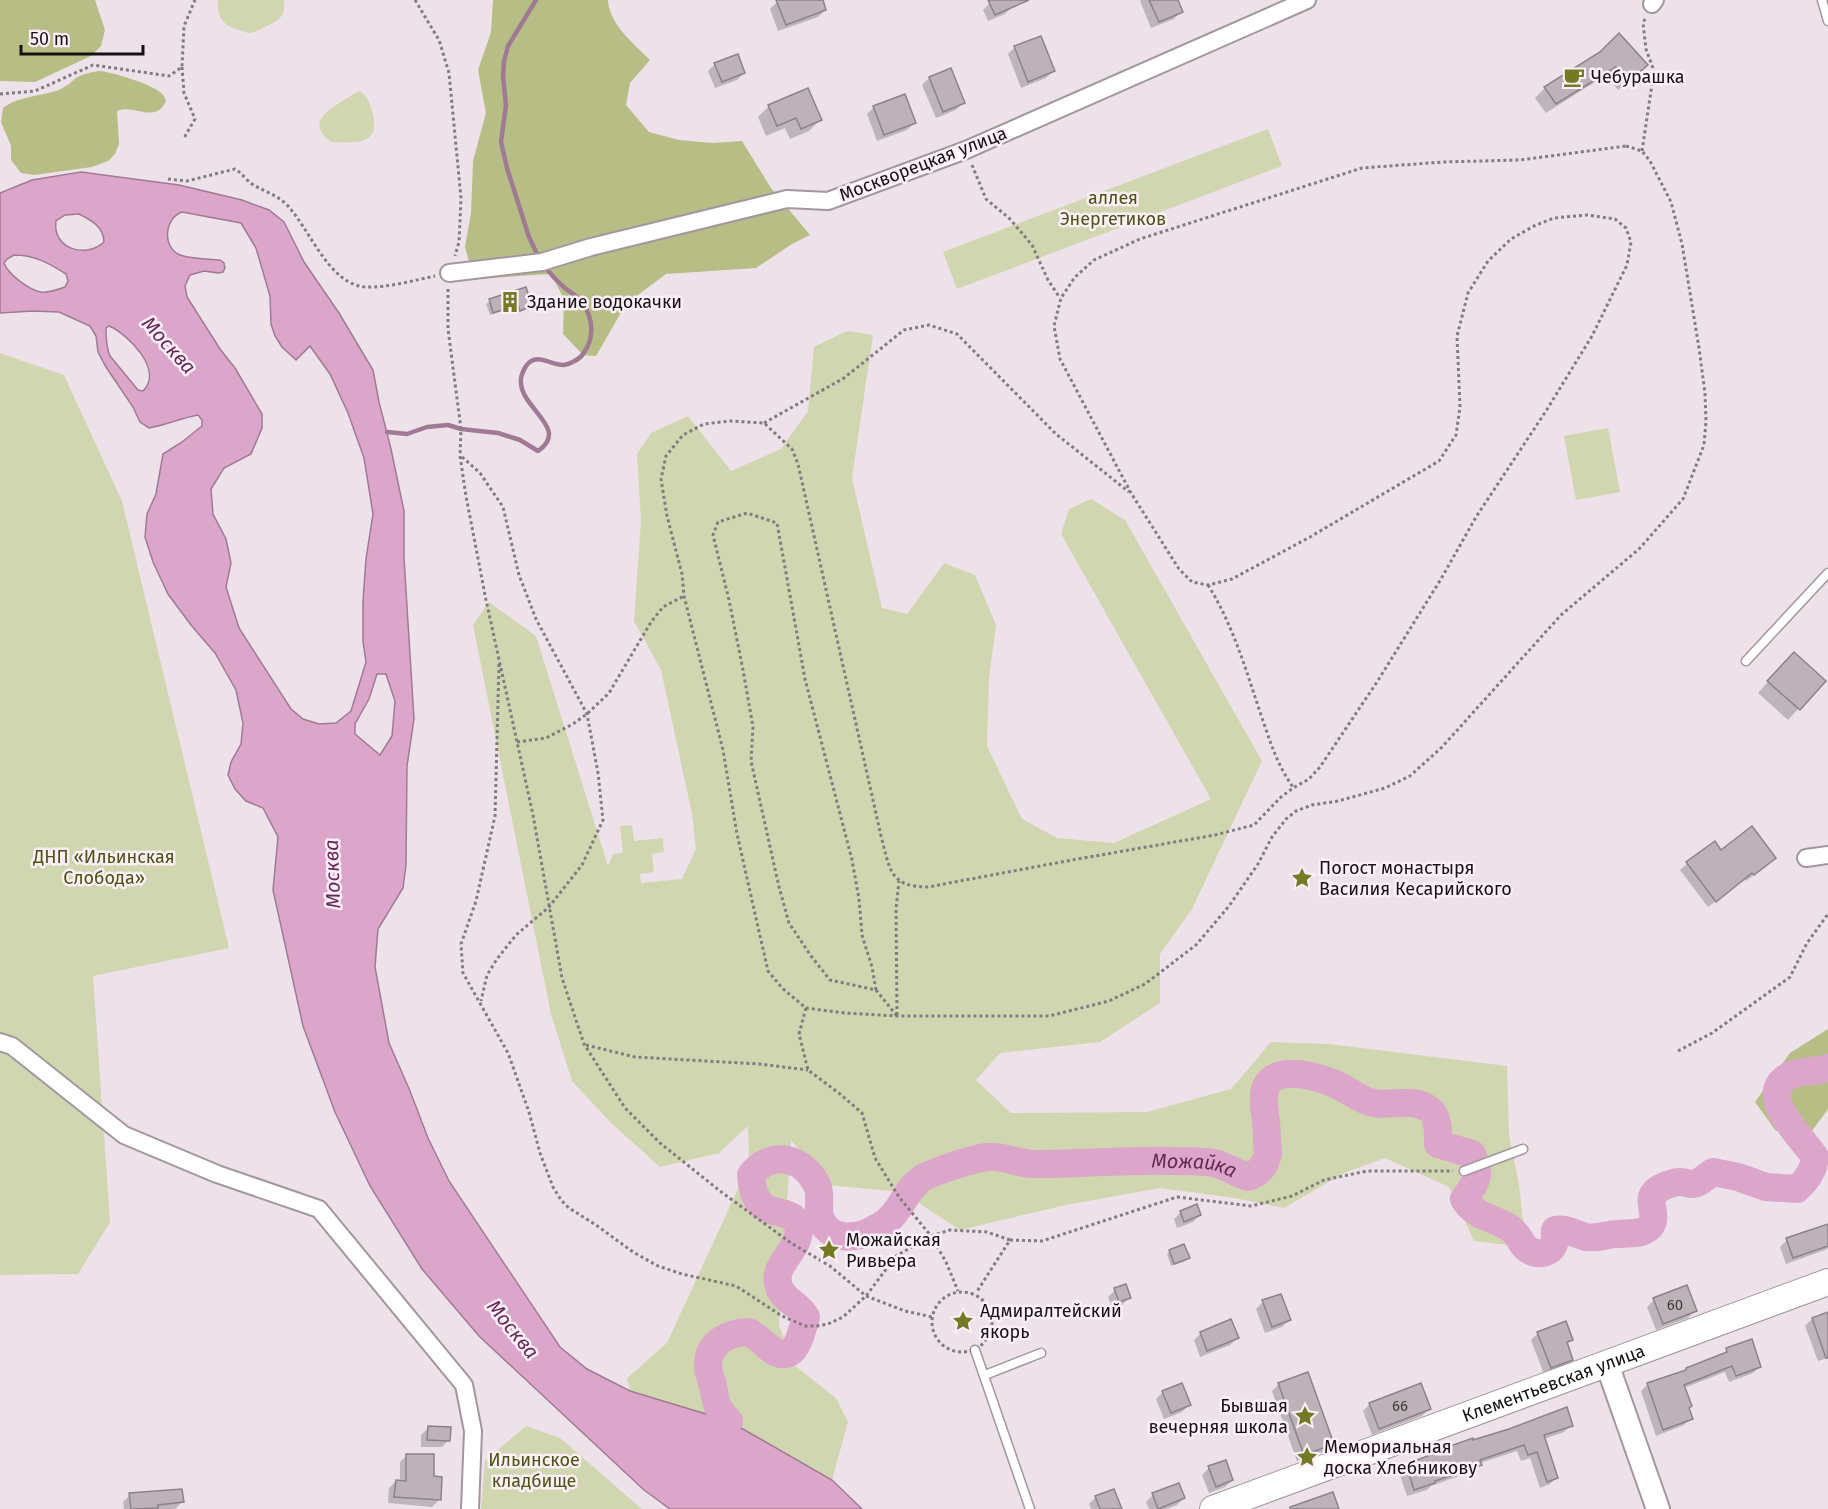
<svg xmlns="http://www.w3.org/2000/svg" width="1828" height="1509" font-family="'Fira Sans',sans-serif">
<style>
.green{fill:#d0d6af}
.forest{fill:#b6be85}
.water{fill:#dba6ca;stroke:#a07a93;stroke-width:1.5;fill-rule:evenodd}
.shadow{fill:#0003}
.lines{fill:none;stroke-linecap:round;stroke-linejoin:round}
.stream{stroke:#a07a93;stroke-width:4.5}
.river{stroke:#dba6ca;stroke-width:28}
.building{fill:#beb2b9;stroke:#8d828a;stroke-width:1.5}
.lane-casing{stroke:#a3979e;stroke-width:11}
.street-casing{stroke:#a3979e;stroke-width:20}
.secondary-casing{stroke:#a3979e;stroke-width:26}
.primary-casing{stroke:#a3979e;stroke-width:28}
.path{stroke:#837b80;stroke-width:3;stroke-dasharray:3 3;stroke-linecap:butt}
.lane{stroke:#fff;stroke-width:8}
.street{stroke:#fff;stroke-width:16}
.secondary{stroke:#fff;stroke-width:22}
.primary{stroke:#fff;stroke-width:26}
.labels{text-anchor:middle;stroke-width:5;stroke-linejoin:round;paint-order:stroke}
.number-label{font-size:15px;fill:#403a3d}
.poi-label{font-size:18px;fill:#161214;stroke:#fceff7;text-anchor:start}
.street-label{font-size:18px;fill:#161214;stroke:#fceff7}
.park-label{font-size:18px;fill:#4c5211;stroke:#fceff7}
.water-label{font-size:20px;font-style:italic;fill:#662856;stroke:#fceff7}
</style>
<rect width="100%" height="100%" fill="#eee2ea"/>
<g class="green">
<path d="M 218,0 L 284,0 C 285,16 281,19 267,26 C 261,29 256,32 249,33 C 229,28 216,23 218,0 Z"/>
<path d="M 360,91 C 368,97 369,102 372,111 C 382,146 356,143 331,142 C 306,123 327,111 344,100 C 350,97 354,93 360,91 Z"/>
<path d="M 1268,129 L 1282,166 L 957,289 L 943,252 Z"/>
<path d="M 847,331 L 873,335 L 852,478 L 882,608 L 907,614 L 944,563 L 975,575 L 996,625 L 989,679 L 987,746 L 1022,819 L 1057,838 L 1114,843 L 1211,799 L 1061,534 L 1069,509 L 1091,499 L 1125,520 L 1262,761 L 1192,909 L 1160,954 L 1160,1003 L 1100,1042 L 1000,1053 L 976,1080 L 1011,1113 L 1147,1112 L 1231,1089 L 1271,1042 L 1329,1044 L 1507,1066 L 1509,1135 L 1519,1184 L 1526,1247 L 1474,1241 L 1449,1187 L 1385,1158 L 1344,1173 L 1284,1208 L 1234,1198 L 1160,1188 L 1066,1205 L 960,1230 L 902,1192 L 827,1185 L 791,1140 L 779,1325 L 794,1365 L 836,1398 L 848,1422 L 832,1480 L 729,1421 L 630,1391 L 627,1378 L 667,1343 L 749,1165 L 748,1126 L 719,1153 L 660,1167 L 610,1122 L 572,1081 L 551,1014 L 473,625 L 489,602 L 536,636 L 608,866 L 613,854 L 623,853 L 620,826 L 632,825 L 634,841 L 663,838 L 664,852 L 652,854 L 654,872 L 640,874 L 641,883 L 682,879 L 696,849 L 692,814 L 661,670 L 634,621 L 641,521 L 637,454 L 651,433 L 688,416 L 731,471 L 781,449 L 808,411 L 814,347 Z"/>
<path d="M 0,353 L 64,375 L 122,501 L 229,948 L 93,976 L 110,1222 L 78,1274 L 0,1275 Z"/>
<path d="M 1608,428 L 1620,492 L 1576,500 L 1564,436 Z"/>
<path d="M 526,1426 L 560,1438 L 642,1509 L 481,1509 L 485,1461 Z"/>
</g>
<g class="forest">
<path d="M 0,0 L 95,0 L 105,30 L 101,46 L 91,56 L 35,82 L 0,81 Z"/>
<path d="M 493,0 L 608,0 C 609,24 634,44 650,60 L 630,83 L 626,105 L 649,132 L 679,140 L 713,143 L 742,141 L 771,188 L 810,235 L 792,244 L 756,268 L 666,274 L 626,304 L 596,356 L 583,355 L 563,334 L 564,299 L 551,274 L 474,279 L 465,247 L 471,213 L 473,161 L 486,113 L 478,70 L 491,32 Z"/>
<path d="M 99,71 C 112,72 152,84 161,93 C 165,96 164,97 166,101 C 155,125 134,103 117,111 L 119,144 L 115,154 L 108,161 L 92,167 L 34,175 L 21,173 L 11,160 L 11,146 L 1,122 L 3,108 C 20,95 42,97 61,89 C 67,86 71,82 76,78 C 83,74 91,72 99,71 Z"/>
<path d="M 1828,1029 L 1828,1109 L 1812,1131 L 1776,1131 L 1755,1102 L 1790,1053 Z"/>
</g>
<path class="water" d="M 81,172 L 179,185 L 242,200 L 269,210 L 284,222 L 304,262 L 339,313 L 373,370 L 379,402 L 391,449 L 404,511 L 404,558 L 414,719 L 407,766 L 406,865 L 403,888 L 378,929 L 375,967 L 389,1043 L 410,1091 L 428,1138 L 449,1181 L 560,1347 L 587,1369 L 630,1391 L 729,1421 L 832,1480 L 862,1509 L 670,1509 L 644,1490 L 479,1336 L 422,1269 L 370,1186 L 335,1112 L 303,1026 L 273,890 L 278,837 L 263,808 L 246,801 L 235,789 L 228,775 L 231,762 L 241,744 L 243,723 L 236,690 L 215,653 L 191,625 L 168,594 L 153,562 L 145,537 L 147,514 L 156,494 L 163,454 L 182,442 L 202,426 L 202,420 L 198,415 C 181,418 166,425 149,428 L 140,422 L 133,407 L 106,367 L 98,352 L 96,336 L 90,326 L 59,312 L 33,311 L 0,313 L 0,193 L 32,180 ZM 182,212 L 241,223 L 256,248 L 270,296 L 271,324 L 275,336 L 282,347 L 296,360 L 310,346 L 330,374 L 348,413 L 364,458 L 373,514 L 366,559 L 363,601 L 363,642 L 366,662 L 351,711 L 336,723 L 319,724 L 303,719 L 291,709 L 239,628 L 226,587 L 231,563 L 226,539 L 213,514 L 211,489 L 224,468 L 251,454 L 262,428 L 262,414 L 235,368 L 220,349 L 187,297 L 185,286 L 190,275 L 204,271 L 218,273 L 223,272 L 225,268 L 224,263 L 220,260 C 209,259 187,259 178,254 C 162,245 165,218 182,212 ZM 79,214 C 91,220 104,227 104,242 C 86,259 52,249 56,221 L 65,215 ZM 14,255 C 34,255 49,263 66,274 L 68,281 L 65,287 C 57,290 49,293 41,292 C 29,290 8,274 4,263 L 7,259 ZM 109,326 C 128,334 164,370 143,391 L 138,390 L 110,356 C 106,348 106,337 106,328 ZM 377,674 L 386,674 L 395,701 L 392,736 L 380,755 L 355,734 L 355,724 L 369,699 Z"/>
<g class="shadow">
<path d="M 784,0 L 821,0 L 825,10 L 818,17 L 778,31 L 770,9 L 777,2 Z"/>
<path d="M 995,0 L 1009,0 L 1012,7 L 1005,14 L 988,21 L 983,10 L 990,3 Z"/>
<path d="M 1141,0 L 1176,0 L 1181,12 L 1174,19 L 1151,28 L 1140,1 Z"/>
<path d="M 1015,47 L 1053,71 L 1046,78 L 1021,88 L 1008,54 Z"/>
<path d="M 1601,53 L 1636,74 L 1618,90 L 1606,75 L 1546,113 L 1535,98 L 1545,88 Z"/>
<path d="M 715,64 L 744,73 L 737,80 L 715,88 L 708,71 Z"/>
<path d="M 950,70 L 963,103 L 956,110 L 936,118 L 922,85 L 929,78 Z"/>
<path d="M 769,106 L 820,120 L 809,131 L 790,139 L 785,128 L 766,136 L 758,117 Z"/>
<path d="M 874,107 L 914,123 L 907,130 L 877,141 L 867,114 Z"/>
<path d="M 490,301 L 530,306 L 527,309 L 517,313 L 515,307 L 490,315 L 486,304 Z"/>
<path d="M 1783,665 L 1824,681 L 1788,720 L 1758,693 Z"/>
<path d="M 1721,852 L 1767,864 L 1746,881 L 1745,879 L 1708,907 L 1680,870 L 1687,864 Z"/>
<path d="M 1181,1212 L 1200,1215 L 1193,1222 L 1177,1228 L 1174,1219 Z"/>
<path d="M 1828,1231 L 1828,1248 L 1825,1250 L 1786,1264 L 1780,1247 L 1787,1240 Z"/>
<path d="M 1170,1251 L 1188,1258 L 1185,1261 L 1171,1266 L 1167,1254 Z"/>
<path d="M 1687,1287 L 1695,1311 L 1688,1318 L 1656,1330 L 1647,1307 L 1654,1300 Z"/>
<path d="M 1115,1290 L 1129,1298 L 1122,1305 L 1112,1308 L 1108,1297 Z"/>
<path d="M 1263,1302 L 1289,1320 L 1282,1327 L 1265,1333 L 1256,1309 Z"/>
<path d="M 1828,1313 L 1828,1358 L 1818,1361 L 1805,1326 L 1812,1319 Z"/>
<path d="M 1201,1333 L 1237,1338 L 1230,1345 L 1200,1357 L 1194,1340 Z"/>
<path d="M 1538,1333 L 1571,1340 L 1566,1345 L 1572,1360 L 1565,1367 L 1544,1374 L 1531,1340 Z"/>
<path d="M 1727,1350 L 1760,1366 L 1753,1373 L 1729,1382 L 1725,1372 L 1684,1388 L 1688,1409 L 1691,1418 L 1684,1425 L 1656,1436 L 1641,1391 L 1648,1384 L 1684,1372 L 1720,1357 Z"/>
<path d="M 1279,1384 L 1333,1444 L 1326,1451 L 1297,1461 L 1272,1391 Z"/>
<path d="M 1163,1392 L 1189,1405 L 1182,1412 L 1164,1419 L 1156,1399 Z"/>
<path d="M 1370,1404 L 1429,1409 L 1422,1416 L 1372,1435 L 1363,1411 Z"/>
<path d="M 1571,1425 L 1564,1432 L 1544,1439 L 1557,1477 L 1550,1484 L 1540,1488 L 1530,1458 L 1521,1461 L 1517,1451 L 1480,1463 L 1473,1471 L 1431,1486 L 1427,1490 L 1407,1496 L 1399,1472 L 1406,1465 L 1472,1442 Z"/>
<path d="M 428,1428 L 449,1440 L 442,1447 L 421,1447 L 421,1435 Z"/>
<path d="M 407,1455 L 439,1500 L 432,1507 L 388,1503 L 389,1488 L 396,1481 L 400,1482 L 400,1462 Z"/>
<path d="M 1209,1468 L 1232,1480 L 1225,1487 L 1209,1493 L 1202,1475 Z"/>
<path d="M 130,1495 L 182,1502 L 175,1509 L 124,1509 L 123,1502 Z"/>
<path d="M 1153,1495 L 1184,1498 L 1177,1505 L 1166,1509 L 1149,1509 L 1146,1502 Z"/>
<path d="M 1096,1497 L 1120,1509 L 1091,1509 L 1089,1504 Z"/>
</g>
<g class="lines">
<g class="stream">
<path d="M 536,0 L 508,46 L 504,61 L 503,77 L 506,105 L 501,142 L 507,168 L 529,237 L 539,258"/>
<path d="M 387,432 L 407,434 L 427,427 L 448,425 L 461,429 L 498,433 L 520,440 L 538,451 C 570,429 522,409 521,383 C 520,377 523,371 526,366 C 537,351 551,366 564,365 C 570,364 580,359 583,354 C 595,338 593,319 583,303 C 579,297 571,293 565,288 C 557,281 550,274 544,265"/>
</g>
<path class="river" id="s1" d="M 710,1455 L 729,1421 C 716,1408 717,1405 713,1387 C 712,1381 709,1375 708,1368 C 707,1343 727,1333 749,1332 C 758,1337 764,1344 772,1350 C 796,1366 801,1333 806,1317 C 799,1304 784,1301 779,1287 C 770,1262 807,1247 797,1223 C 789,1204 754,1225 751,1175 C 771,1149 803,1157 817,1185 C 822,1195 817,1206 820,1216 C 826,1242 858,1240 876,1228 C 883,1225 889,1220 894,1214 C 905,1201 909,1185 926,1176 C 940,1170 971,1159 987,1157 C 1001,1155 1017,1163 1032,1164 C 1079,1165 1126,1159 1173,1161 C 1187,1161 1201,1161 1214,1163 C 1226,1166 1236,1173 1248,1177 C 1259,1174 1265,1166 1268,1154 C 1267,1144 1267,1132 1266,1122 C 1265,1113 1263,1104 1264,1095 C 1267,1063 1311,1075 1330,1082 C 1343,1086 1354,1096 1367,1101 C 1387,1109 1410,1096 1429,1109 C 1439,1116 1438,1133 1438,1144 L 1472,1154 C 1481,1175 1478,1180 1464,1199 C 1475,1218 1494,1217 1511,1229 C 1518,1234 1520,1242 1526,1248 C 1534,1255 1549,1256 1554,1244 C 1556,1240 1554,1235 1555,1230 C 1567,1228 1575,1234 1586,1237 C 1598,1239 1607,1234 1618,1234 C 1626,1233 1634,1234 1641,1232 C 1665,1224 1645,1203 1654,1193 C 1659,1187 1673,1182 1680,1182 C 1684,1182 1689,1184 1693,1184 C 1701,1183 1706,1176 1713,1172 L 1738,1177 L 1766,1187 L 1797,1189 C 1806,1181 1814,1170 1815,1157 C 1804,1139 1752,1093 1791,1075 C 1799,1071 1817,1072 1828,1068"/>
</g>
<g class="building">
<path d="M 776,0 L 823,0 L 826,10 L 786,25 Z"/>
<path d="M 988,0 L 1029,0 L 995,15 Z"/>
<path d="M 1149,0 L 1178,0 L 1183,12 L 1159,22 Z"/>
<path d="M 1619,33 L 1648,65 L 1628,82 L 1616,67 L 1556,104 L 1544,87 L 1600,52 Z"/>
<path d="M 1041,36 L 1055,71 L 1028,82 L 1014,46 Z"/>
<path d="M 738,54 L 745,73 L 722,82 L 714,63 Z"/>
<path d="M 951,68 L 965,103 L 943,112 L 929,77 Z"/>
<path d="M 808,88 L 822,120 L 801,129 L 796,118 L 777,126 L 768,105 Z"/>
<path d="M 905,94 L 916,123 L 884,135 L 873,106 Z"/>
<path d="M 526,287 L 532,306 L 520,311 L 518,305 L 493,313 L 489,299 Z"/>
<path d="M 1794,652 L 1826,681 L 1800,710 L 1767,681 Z"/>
<path d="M 1752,826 L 1776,858 L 1754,875 L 1752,873 L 1716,902 L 1686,862 L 1715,841 L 1721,850 Z"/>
<path d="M 1197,1204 L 1201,1215 L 1184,1222 L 1180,1211 Z"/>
<path d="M 1828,1224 L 1828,1246 L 1793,1258 L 1786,1238 Z"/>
<path d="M 1184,1244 L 1190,1258 L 1174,1264 L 1169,1250 Z"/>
<path d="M 1126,1284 L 1131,1298 L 1119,1302 L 1114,1288 Z"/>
<path d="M 1687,1285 L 1697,1311 L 1663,1324 L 1653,1298 Z"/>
<path d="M 1281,1294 L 1291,1320 L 1272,1327 L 1262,1300 Z"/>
<path d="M 1828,1312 L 1828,1358 L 1826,1358 L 1812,1318 Z"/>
<path d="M 1231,1319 L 1239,1338 L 1207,1351 L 1200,1332 Z"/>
<path d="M 1566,1321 L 1573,1340 L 1567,1342 L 1573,1360 L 1551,1368 L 1537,1332 Z"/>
<path d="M 1752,1339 L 1761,1367 L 1736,1376 L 1732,1366 L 1684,1385 L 1692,1406 L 1689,1408 L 1693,1419 L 1663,1430 L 1647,1383 L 1686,1370 L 1686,1368 L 1727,1352 L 1726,1348 Z"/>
<path d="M 1308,1372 L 1334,1444 L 1304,1455 L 1278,1383 Z"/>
<path d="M 1182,1383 L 1191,1405 L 1171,1413 L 1162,1391 Z"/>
<path d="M 1421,1383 L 1431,1409 L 1379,1429 L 1369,1403 Z"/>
<path d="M 1567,1407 L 1573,1426 L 1544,1435 L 1558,1478 L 1547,1482 L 1537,1452 L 1528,1455 L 1524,1445 L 1480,1460 L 1482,1465 L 1435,1481 L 1435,1483 L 1414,1490 L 1406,1464 L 1436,1453 L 1436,1451 L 1473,1438 L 1473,1440 L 1509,1429 Z"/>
<path d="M 428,1426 L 451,1427 L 450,1441 L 427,1440 Z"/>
<path d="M 406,1454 L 434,1454 L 434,1476 L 442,1477 L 441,1500 L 394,1497 L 396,1480 L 406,1481 Z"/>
<path d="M 1226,1460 L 1233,1480 L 1216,1487 L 1208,1466 Z"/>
<path d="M 1179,1483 L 1185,1498 L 1158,1509 L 1152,1493 Z"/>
<path d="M 182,1489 L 184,1502 L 158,1505 L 158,1508 L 131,1509 L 129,1493 Z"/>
<path d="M 1114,1489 L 1122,1509 L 1100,1509 L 1095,1496 Z"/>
<path d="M 1333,1492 L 1339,1509 L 1290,1509 L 1290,1507 Z"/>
</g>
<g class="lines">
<defs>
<g id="lane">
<path d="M 1822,0 L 1828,21"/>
<path d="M 1746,661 L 1828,573"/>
<path d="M 1464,1171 L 1523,1149"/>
<path d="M 975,1350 L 1030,1509"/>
<path d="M 985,1375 L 1041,1353"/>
</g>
<g id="street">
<path d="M 1652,4 L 1655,0"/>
<path d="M 449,273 L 542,262 L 591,247 L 787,199 L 828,201 L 966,150 L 1307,0"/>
<path d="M 1806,858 L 1828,855"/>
<path d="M 0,1042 L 12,1046 L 124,1135 L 217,1174 L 319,1209 L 464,1385 L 473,1431 L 470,1509"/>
</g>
<path id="secondary" d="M 1607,1364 L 1658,1509"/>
<g id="primary">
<path id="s2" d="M 1213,1509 L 1828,1282"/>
</g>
</defs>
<use href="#lane" class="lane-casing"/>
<use href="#street" class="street-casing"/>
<use href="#secondary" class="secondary-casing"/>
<use href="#primary" class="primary-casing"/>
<g class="path">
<path d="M 415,0 L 439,40 L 449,73 L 461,198 L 459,242 L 455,256"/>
<path d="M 182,67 L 184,93 L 195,119 L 184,138"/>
<path d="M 0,94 L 35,91 L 93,65 L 169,76 L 182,67 L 184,26 L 195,0"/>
<path d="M 1626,146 L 1642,151 L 1650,161 L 1671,202 L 1682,244 L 1699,348 L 1705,393 L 1706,421 L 1704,445 L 1683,499 L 1639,549 L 1561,615 L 1442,747 L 1410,776 L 1385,788 L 1338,801 L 1312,805 L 1296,811 L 1286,819 L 1272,837 L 1258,864 L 1229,906 L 1196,945 L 1145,984 L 1109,1001 L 1049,1016 L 897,1016 L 845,1013 L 806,1008 L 782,988 L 768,971 L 737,834 L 723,750 L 684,596 L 682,574 L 667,516 L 661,479 L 666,456 L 683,435 L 704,424 L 730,421 L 764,423 L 792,449 L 798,464 L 881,836 C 890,869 889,887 928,887 L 1072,860 L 1215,835 L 1254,825 L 1281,797 L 1293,788 L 1309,779 L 1320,767 L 1377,682 L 1441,579 L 1476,517 L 1546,411 L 1592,336 L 1627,265 L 1631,242 L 1626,228 L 1615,219 L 1587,215 L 1554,218 L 1534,226 L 1511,239 L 1488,261 L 1468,293 L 1457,336 L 1460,407 L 1456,435 L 1439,461 L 1310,537 L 1232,579 L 1208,585 L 1192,582 L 1179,569 L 1131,493 L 1060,359 L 1054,326 L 1061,298 L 1075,277 L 1094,260 L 1140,239 L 1362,168 L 1443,162 L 1520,160 Z"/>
<path d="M 1642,151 L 1654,71 L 1646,49 L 1643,23 L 1646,17"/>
<path d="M 972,165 L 986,199 L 1009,218 L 1032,245 L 1048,280 L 1060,298"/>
<path d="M 168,179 L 187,181 L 235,169 C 242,173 246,180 252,184 C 263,191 275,194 285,203 C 309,226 328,285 366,287 C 386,288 416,280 435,276"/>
<path d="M 448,289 L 448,329 L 461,429 L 460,456 L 466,496 L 486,600 L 533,815 L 562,978 L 584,1044 L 625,1108 L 660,1143 L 720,1191 L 791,1243 L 830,1266 L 866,1296 L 905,1311 L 932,1317"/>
<path d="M 764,423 L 844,378 L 904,330 L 929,325 L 957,334 L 1056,434 L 1129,492"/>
<path d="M 462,457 L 480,473 L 503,507 L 519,575 L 536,619 L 587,714 L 598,773 L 603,820 L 582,865 L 549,907 L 516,935 L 497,959 L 487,975 L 481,1001"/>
<path d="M 1208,585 C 1233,625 1246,670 1261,715 C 1270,741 1277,765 1293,787"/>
<path d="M 499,664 L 495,816 L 476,901 L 461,944 L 463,973 L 508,1053 L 529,1112 L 540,1153 L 553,1187 L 561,1200 L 569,1208 L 596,1225 L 633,1252 L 658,1266 L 682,1274 L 736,1286 L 782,1316 L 805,1326 L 817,1326 L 828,1324 L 843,1317 L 866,1296 L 896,1256 L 931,1236 L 950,1230 L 987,1232 L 1010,1240 L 976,1293"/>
<path d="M 517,742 L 546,738 L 573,724 L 587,714 L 609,693 L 651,622 L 663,607 L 684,596"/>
<path d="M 876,990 L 872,967 L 862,935 L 859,899 L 852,860 L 805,679 L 777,523 L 747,513 L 718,522 L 713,535 L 729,600 L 743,670 L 753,727 L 751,761 L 779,887 L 789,923 L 811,956 L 830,980 L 876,990 L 897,1016"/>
<path d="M 806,1008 L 799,1034 L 808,1070 L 840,1094 L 862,1113 L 875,1158 L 899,1197 L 931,1236 L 946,1262 L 958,1291"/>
<path d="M 897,1015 L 896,909 L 899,881"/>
<path d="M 586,1045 L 635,1057 L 760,1064 L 808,1070"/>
<path d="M 1678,1051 L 1712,1033 L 1790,977 L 1807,943 L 1828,914"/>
<path d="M 1010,1240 L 1042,1241 L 1177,1197 L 1251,1206 L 1292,1196 L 1324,1180 L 1367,1171 L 1453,1171"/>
<circle cx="962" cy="1322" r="30"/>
</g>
<use href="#lane" class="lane"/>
<use href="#street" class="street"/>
<use href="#secondary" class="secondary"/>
<use href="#primary" class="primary"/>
</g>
<defs>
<symbol id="cafe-bare" viewBox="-9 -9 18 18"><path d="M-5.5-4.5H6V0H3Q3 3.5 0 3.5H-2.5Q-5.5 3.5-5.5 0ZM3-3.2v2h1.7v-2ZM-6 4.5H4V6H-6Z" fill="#727a24" stroke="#fceff7" stroke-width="2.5" paint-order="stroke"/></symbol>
<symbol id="building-bare" viewBox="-9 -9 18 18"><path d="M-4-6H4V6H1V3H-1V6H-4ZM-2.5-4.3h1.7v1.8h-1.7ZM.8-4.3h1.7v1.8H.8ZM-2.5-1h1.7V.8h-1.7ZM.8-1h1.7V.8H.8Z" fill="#727a24" stroke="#fceff7" stroke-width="2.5" paint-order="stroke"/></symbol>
<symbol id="sight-bare" viewBox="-9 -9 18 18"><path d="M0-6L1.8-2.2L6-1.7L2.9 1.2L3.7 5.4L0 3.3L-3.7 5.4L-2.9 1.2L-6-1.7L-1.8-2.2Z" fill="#727a24" stroke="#fceff7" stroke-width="2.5" paint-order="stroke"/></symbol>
</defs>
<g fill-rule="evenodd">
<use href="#cafe-bare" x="1559" y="62" width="30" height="30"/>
<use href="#building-bare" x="495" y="287" width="30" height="30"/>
<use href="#sight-bare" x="1287" y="863" width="30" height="30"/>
<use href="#sight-bare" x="814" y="1235" width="30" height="30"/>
<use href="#sight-bare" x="948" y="1306" width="30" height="30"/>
<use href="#sight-bare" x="1290" y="1401" width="30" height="30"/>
<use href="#sight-bare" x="1292" y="1442" width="30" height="30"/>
</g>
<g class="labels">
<g class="number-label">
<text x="1675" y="1310">60</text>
<text x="1400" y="1411">66</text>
</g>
<g class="poi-label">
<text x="1591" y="83">Чебурашка</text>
<text x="527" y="308">Здание водокачки</text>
<text x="1319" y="874">Погост монастыря<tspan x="1319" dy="21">Василия Кесарийского</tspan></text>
<text x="846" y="1246">Можайская<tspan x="846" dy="21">Ривьера</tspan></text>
<text x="980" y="1317">Адмиралтейский<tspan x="980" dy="21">якорь</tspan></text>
<text x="1288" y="1412" text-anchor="end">Бывшая<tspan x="1288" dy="21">вечерняя школа</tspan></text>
<text x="1324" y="1453">Мемориальная<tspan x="1324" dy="21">доска Хлебникову</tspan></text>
</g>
<g class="street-label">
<text transform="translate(923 164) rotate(-21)" y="6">Москворецкая улица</text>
<text dy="6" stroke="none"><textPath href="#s2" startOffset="363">Клементьевская улица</textPath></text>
</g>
<g class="park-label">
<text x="1113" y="204">аллея<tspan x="1113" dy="21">Энергетиков</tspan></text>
<text x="104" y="863">ДНП «Ильинская<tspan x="104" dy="21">Слобода»</tspan></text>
<text x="534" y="1466">Ильинское<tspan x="534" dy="21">кладбище</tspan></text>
</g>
<g class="water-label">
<text transform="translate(169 345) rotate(48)" y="7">Москва</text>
<text transform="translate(332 874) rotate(-92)" y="7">Москва</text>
<text dy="7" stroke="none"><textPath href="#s1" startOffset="956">Можайка</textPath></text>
<text transform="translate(513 1329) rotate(51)" y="7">Москва</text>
</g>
</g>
<path d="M21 45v9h122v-9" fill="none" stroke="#161214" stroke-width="3"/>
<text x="30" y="45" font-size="18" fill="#161214" stroke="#fceff7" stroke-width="4.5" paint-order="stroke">50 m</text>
</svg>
